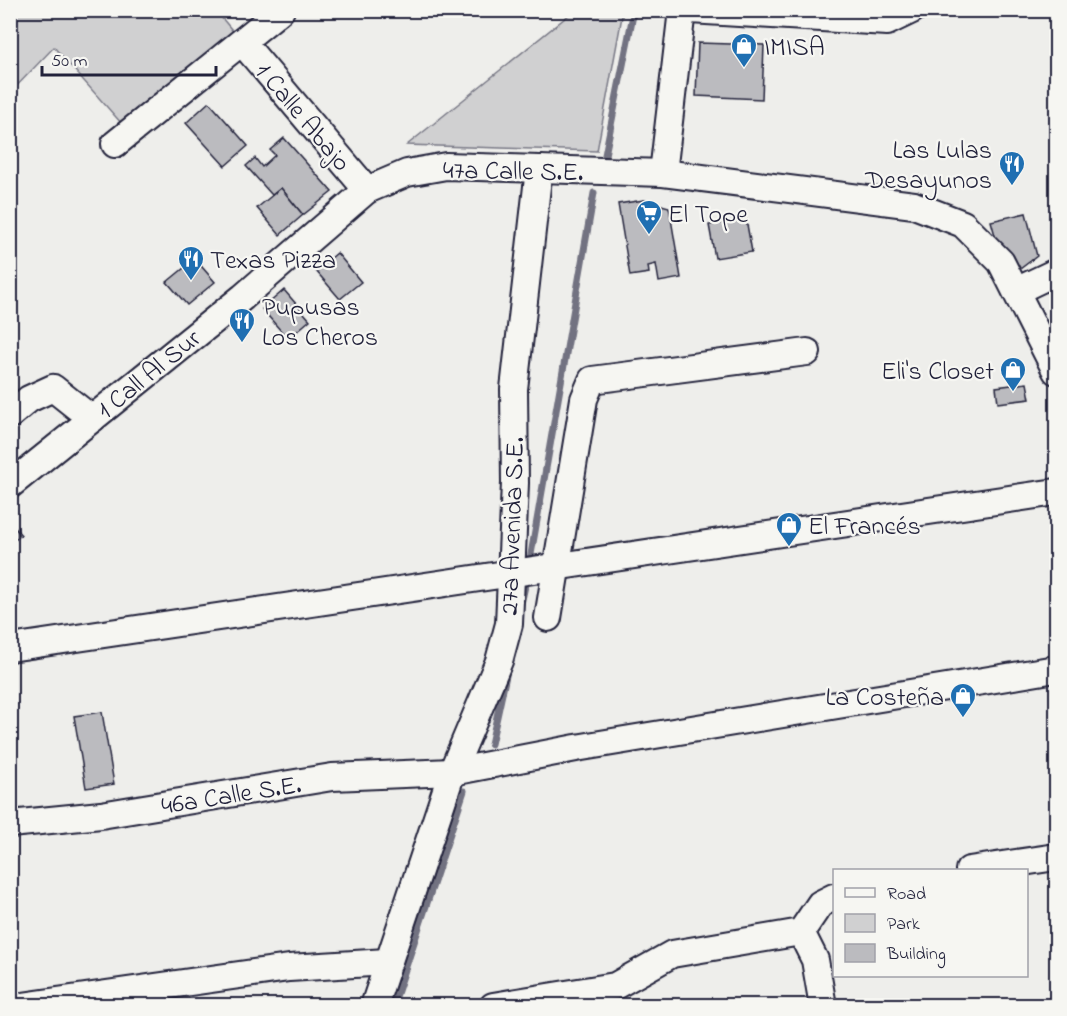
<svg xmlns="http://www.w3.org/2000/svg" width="1067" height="1016" font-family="'Indie Flower',sans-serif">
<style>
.green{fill:#d0d0d1;stroke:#797986;stroke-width:1.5}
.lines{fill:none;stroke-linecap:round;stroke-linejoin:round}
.stream{stroke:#727281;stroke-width:7}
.building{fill:#bbbbbf;stroke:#22223b;stroke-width:1.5}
.minor-casing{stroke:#22223b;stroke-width:30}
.minor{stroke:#f6f6f2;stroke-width:26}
.labels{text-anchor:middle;stroke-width:4.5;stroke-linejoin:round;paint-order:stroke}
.poi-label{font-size:26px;fill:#22223b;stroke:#f6f6f2;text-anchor:start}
.street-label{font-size:26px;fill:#22223b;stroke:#f6f6f2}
</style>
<rect width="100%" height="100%" fill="#eeeeeb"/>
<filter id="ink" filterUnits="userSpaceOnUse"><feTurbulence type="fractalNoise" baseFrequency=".0167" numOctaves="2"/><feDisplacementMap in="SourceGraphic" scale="12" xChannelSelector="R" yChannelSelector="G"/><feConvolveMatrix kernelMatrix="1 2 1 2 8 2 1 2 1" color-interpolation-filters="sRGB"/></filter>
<g filter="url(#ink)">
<g class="green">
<path d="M 575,10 L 623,11 L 597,151 L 407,145 Z"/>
<path d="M 11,11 L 216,11 L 242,42 L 130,133 L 54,47 L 11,92 Z"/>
</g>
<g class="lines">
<g class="stream">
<path d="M 605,155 L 634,10"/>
<path d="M 529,566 L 594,193"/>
<path d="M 521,604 L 527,577"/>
<path d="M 491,744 L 507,671"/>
<path d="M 393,1006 L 464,791"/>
</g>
</g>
<g class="building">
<path d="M 698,43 L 764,45 L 762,99 L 696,96 Z"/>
<path d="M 209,102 L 248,146 L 225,166 L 186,123 Z"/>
<path d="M 284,138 L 332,192 L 303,215 L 281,188 L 272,195 L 246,166 L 255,158 L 262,167 L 275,155 L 270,150 Z"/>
<path d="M 281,188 L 303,215 L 280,235 L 257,208 Z"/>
<path d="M 644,200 L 669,207 L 681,278 L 659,282 L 656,264 L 648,266 L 649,273 L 630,276 L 618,204 Z"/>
<path d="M 1026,213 L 1037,256 L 1020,269 L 996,239 L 991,221 Z"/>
<path d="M 746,219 L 752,252 L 715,258 L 709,225 Z"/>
<path d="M 337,253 L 361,282 L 340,299 L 316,271 Z"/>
<path d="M 195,259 L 215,282 L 187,305 L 167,282 Z"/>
<path d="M 284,290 L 310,320 L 288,339 L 262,309 Z"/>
<path d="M 1027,383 L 1030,399 L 998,403 L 996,387 Z"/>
<path d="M 10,522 L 21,535 L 10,544 Z"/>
<path d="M 102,712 L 114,784 L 86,788 L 74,716 Z"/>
</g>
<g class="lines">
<defs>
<g id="minor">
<path d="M 690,10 L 887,22 L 912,10"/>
<path d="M 242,42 L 367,190"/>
<path d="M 115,144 L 281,10"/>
<path d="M 663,173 L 682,10"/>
<path d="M 1016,291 L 1056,272"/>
<path d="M 10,415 L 29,399 L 53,388 L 92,419"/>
<path d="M 10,485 L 243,297 L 367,190 L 407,173 L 446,166 L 663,173 L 914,205 L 963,224 L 1001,262 L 1056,371"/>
<path d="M 548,618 L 584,399 L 592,380 L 807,352"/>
<path d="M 10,648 L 1056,492"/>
<path d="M 10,824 L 101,815 L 332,777 L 452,772 L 576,748 L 1056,669"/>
<path d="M 969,870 L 1056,857"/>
<path d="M 801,932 L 815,960 L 823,1006"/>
<path d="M 22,1006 L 289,968 L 387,962"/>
<path d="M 374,1006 L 452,772 L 499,661 L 509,624 L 515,483 L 514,389 L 539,169"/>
<path d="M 493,1006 L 615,986 L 672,954 L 801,932 L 820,904 L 834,897"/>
</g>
</defs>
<use href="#minor" class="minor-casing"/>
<use href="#minor" class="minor"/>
</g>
</g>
<defs>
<symbol id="shop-pin" viewBox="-11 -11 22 30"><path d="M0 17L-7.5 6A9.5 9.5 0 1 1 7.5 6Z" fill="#1f6fb2" stroke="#f6f6f2"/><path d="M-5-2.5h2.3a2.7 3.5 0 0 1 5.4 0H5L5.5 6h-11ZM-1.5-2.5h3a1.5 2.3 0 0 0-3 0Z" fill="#fff"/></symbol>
<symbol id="restaurant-pin" viewBox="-11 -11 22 30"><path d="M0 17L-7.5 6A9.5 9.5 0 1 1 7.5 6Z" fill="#1f6fb2" stroke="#f6f6f2"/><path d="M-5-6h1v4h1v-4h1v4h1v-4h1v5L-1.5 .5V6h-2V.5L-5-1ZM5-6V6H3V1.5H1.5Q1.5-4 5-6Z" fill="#fff"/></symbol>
<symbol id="supermarket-pin" viewBox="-11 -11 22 30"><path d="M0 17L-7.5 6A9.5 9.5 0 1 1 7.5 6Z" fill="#1f6fb2" stroke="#f6f6f2"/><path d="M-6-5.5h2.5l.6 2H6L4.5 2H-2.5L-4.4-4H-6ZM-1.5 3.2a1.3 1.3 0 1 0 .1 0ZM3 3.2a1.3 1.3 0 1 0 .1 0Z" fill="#fff"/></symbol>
</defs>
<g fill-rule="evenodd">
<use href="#shop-pin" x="729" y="31" width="30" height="40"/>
<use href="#restaurant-pin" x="997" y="149" width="30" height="40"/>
<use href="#supermarket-pin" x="634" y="198" width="30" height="40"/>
<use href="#restaurant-pin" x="176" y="244" width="30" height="40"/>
<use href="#restaurant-pin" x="227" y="306" width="30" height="40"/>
<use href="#shop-pin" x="998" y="355" width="30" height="40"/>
<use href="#shop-pin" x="774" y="510" width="30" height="40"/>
<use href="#shop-pin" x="948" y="681" width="30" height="40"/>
</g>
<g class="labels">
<g class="poi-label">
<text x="764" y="55">IMISA</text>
<text x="992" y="158" text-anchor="end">Las Lulas<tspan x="992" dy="30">Desayunos</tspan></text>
<text x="668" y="222">El Tope</text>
<text x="210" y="268">Texas Pizza</text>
<text x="262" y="315">Pupusas<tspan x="262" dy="30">Los Cheros</tspan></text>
<text x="994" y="379" text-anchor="end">Eli's Closet</text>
<text x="808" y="534">El Francés</text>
<text x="944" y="705" text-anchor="end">La Costeña</text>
</g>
<g class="street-label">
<text transform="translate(304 116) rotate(50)" y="9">1 Calle Abajo</text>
<text transform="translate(513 170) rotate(1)" y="9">47a Calle S.E.</text>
<text transform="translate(148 373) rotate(-39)" y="9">1 Call Al Sur</text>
<text transform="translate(511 526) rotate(-88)" y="9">27a Avenida S.E.</text>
<text transform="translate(231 794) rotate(-9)" y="9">46a Calle S.E.</text>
</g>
</g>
<rect width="1067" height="1016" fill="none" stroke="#f6f6f2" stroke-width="36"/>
<rect x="18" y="18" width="1031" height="980" fill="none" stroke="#22223b" stroke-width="2" filter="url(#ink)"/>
<rect x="833" y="869" width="195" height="108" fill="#f6f6f2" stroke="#a1a1a9" stroke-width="1.5"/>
<rect x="845" y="888" width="30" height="9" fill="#f6f6f2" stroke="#a1a1a9" stroke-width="1.5"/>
<text x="887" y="899" font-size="18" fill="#22223b">Road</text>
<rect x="845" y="914" width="30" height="18" fill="#d0d0d1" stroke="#a1a1a9" stroke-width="1.5"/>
<text x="887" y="929" font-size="18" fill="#22223b">Park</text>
<rect x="845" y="944" width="30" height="18" fill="#bbbbbf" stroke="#a1a1a9" stroke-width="1.5"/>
<text x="887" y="959" font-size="18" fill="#22223b">Building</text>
<path d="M42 66v9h174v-9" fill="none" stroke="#22223b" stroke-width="3"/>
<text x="51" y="66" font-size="18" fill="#22223b" stroke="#f6f6f2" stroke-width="4.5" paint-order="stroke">50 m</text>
</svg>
